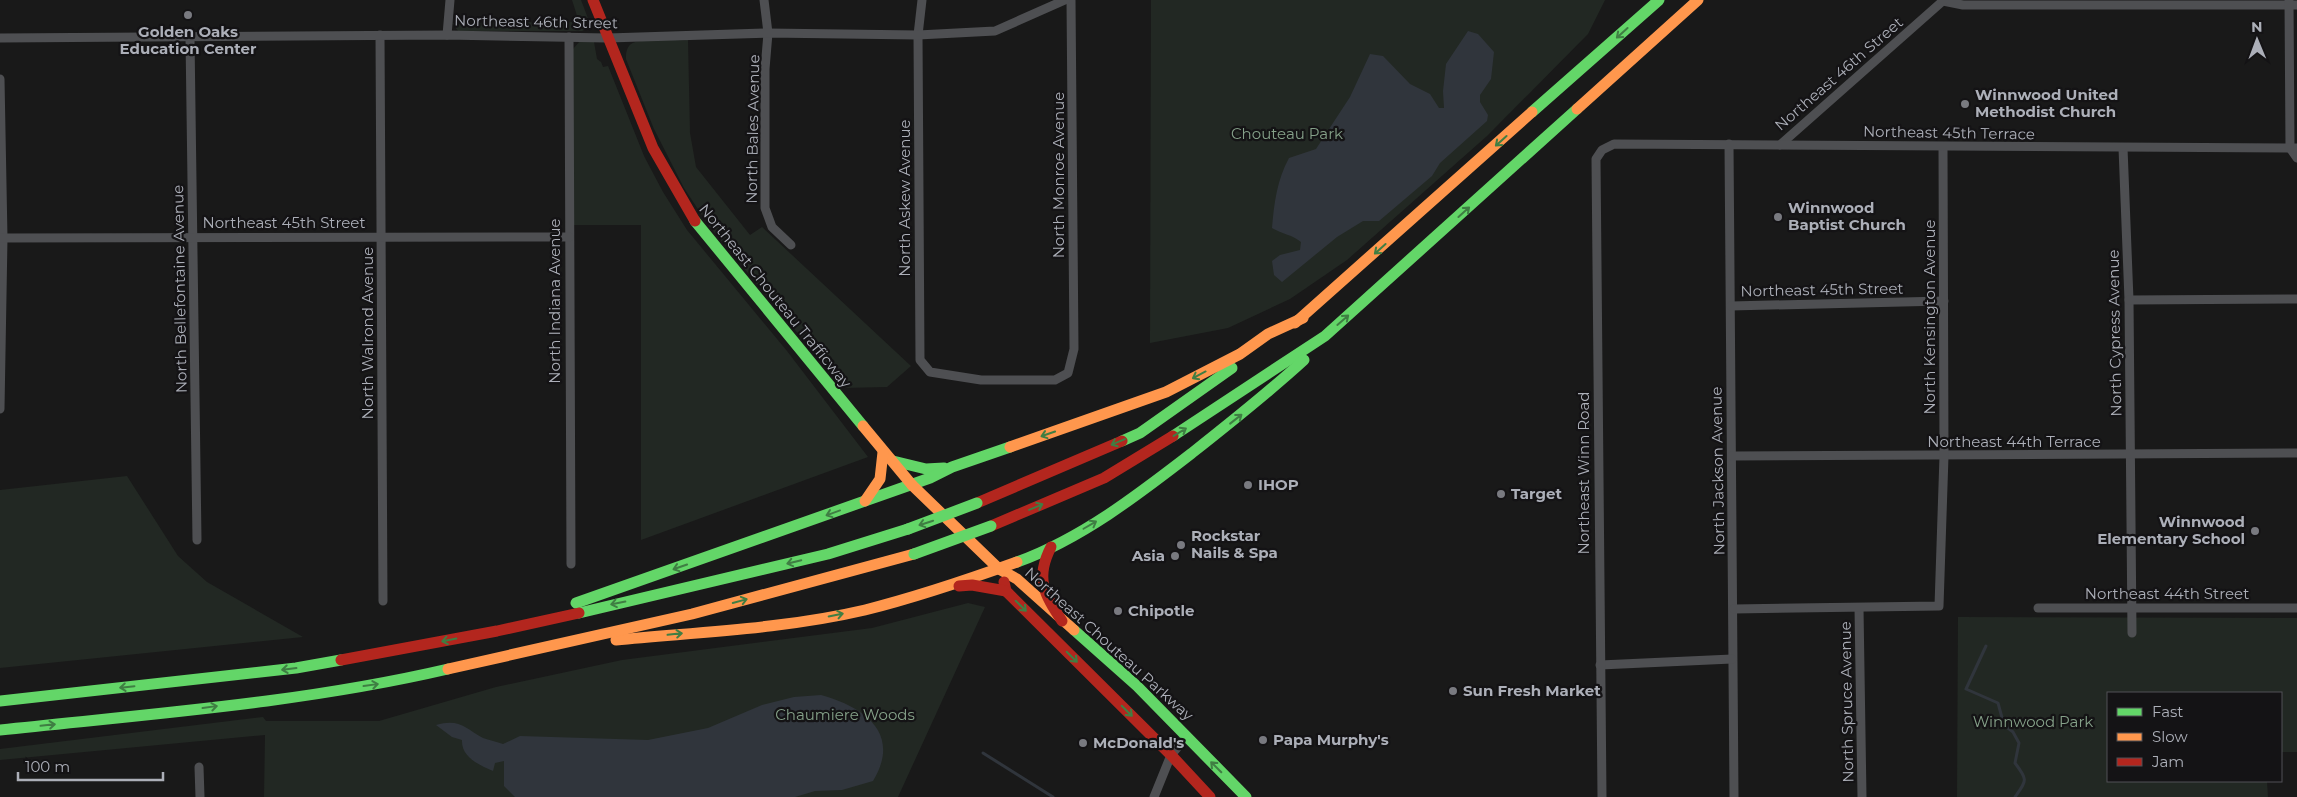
<svg xmlns="http://www.w3.org/2000/svg" width="2297" height="797" font-family="Montserrat,sans-serif">
<style>
.green{fill:#222823}
.water{fill:#30353c}
.lines{fill:none;stroke-linecap:round;stroke-linejoin:round}
.stream{stroke:#30353c;stroke-width:3}
.street{stroke:#4e4f52;stroke-width:9}
.fast{stroke:#63d668;stroke-width:11}
.slow{stroke:#ff974d;stroke-width:11}
.jam{stroke:#b3261e;stroke-width:11}
.fast-bridge{stroke:#63d668;stroke-width:11}
.oneway{stroke:#3f7e43}
.poi-dot{fill:#797a80;stroke:#141315;stroke-width:2}
.labels{text-anchor:middle;stroke-width:4.5;stroke-linejoin:round;paint-order:stroke}
.street-label{font-size:15px;fill:#acafb8;stroke:#141315}
.poi-label{font-size:15px;font-weight:bold;fill:#acafb8;stroke:#141315;text-anchor:start}
.park-label{font-size:15px;fill:#85a189;stroke:#141315}
</style>
<rect width="100%" height="100%" fill="#191919"/>
<g class="green">
<path d="M 572,0 L 581,0 L 589,21 L 584,23 L 586,29 L 582,31 L 458,31 L 452,23 L 579,22 Z"/>
<path d="M 1151,0 L 1605,0 L 1588,34 L 1487,136 L 1347,260 L 1290,299 L 1228,328 L 1150,343 Z"/>
<path d="M 688,40 L 690,133 L 696,167 L 750,235 L 762,227 L 911,366 L 887,387 L 843,388 L 709,226 L 684,188 L 654,129 L 626,59 C 626,54 626,48 631,44 C 640,38 676,41 688,40 Z"/>
<path d="M 580,41 L 594,42 L 597,59 L 601,62 L 603,67 L 608,66 L 644,156 L 663,192 L 687,230 L 787,351 L 868,457 L 641,540 L 641,225 L 573,225 L 573,49 Z"/>
<path d="M 127,476 L 178,556 L 207,582 L 303,637 L 0,668 L 0,490 Z"/>
<path d="M 968,603 L 985,607 L 898,797 L 264,797 L 265,735 L 0,760 L 0,749 L 263,717 L 266,721 L 379,721 L 496,687 L 622,660 L 872,628 Z"/>
<path d="M 1958,617 L 2297,618 L 2297,752 L 2281,752 L 2281,693 L 2108,693 L 2108,781 L 2267,781 L 2268,797 L 1957,797 Z"/>
</g>
<g class="water">
<path d="M 1468,31 L 1478,34 L 1494,52 L 1491,79 L 1480,95 L 1480,102 L 1488,115 L 1487,121 L 1440,163 L 1432,176 L 1379,221 L 1363,221 L 1337,237 L 1282,282 L 1274,275 L 1272,261 L 1280,255 L 1300,250 L 1301,242 C 1293,235 1282,234 1272,228 C 1274,203 1277,180 1289,158 L 1316,149 L 1350,97 L 1370,54 L 1383,56 L 1410,84 L 1430,94 L 1439,108 L 1444,108 L 1443,91 L 1446,64 Z"/>
<path d="M 821,695 C 864,707 902,733 873,781 L 842,790 L 815,791 L 795,797 L 515,797 L 504,786 L 504,761 L 495,763 L 493,771 C 479,765 461,757 462,740 L 452,737 L 436,725 C 459,718 465,728 483,738 C 489,740 497,742 503,744 L 520,736 L 648,740 L 708,728 L 762,705 L 794,697 Z"/>
</g>
<g class="lines">
<g class="stream">
<path d="M 1986,646 L 1966,689 L 1998,703 L 2004,725 L 2013,732 L 2019,743 L 2015,763 C 2028,780 2027,780 2015,797"/>
<path d="M 983,753 L 1053,797"/>
</g>
<g class="street">
<path d="M 764,0 L 768,33 L 765,69 L 765,208 L 772,227 L 791,245"/>
<path d="M 922,0 L 918,35 L 920,360 L 930,372 L 981,380 L 1055,380 L 1068,373 L 1074,349 L 1071,0"/>
<path d="M 1943,1 L 1963,5 L 2297,5"/>
<path d="M 2289,1 L 2290,148 L 2297,158"/>
<path d="M 380,35 L 383,601"/>
<path d="M 447,35 L 450,0"/>
<path d="M 569,37 L 571,564"/>
<path d="M 0,38 L 447,35 L 608,38 L 768,33 L 918,35 L 995,31 L 1065,0"/>
<path d="M 190,38 L 197,540"/>
<path d="M 0,79 L 3,238 L 0,409"/>
<path d="M 1729,144 L 1734,797"/>
<path d="M 1780,145 L 1944,0"/>
<path d="M 2123,148 L 2129,300 L 2132,633"/>
<path d="M 0,238 L 569,237"/>
<path d="M 2129,300 L 2297,299"/>
<path d="M 1731,306 L 1944,301"/>
<path d="M 1732,456 L 2297,453"/>
<path d="M 1859,608 L 1862,797"/>
<path d="M 2038,608 L 2297,608"/>
<path d="M 1734,609 L 1939,606 L 1944,456 L 1943,147"/>
<path d="M 1600,665 L 1732,659"/>
<path d="M 199,767 L 200,797"/>
<path d="M 1154,797 L 1171,755 L 1187,736"/>
<path d="M 1602,797 L 1596,159 L 1602,150 L 1614,144 L 2297,148"/>
</g>
<g class="fast">
<path d="M 1532,112 L 1659,0"/>
<path d="M 695,221 L 863,426"/>
<path d="M 1173,436 L 1325,336 L 1577,109"/>
<path d="M 1122,441 L 1140,433 L 1232,368"/>
<path d="M 893,461 L 926,469 L 944,468"/>
<path d="M 1017,562 C 1081,539 1139,494 1192,453 C 1230,423 1268,393 1304,360"/>
<path d="M 576,603 L 930,478 L 952,467 L 1010,447"/>
<path d="M 579,613 L 828,554 L 908,529"/>
<path d="M 1074,630 L 1137,686 L 1246,797"/>
<path d="M 0,701 L 296,668 L 341,660"/>
<path d="M 0,730 C 149,714 302,703 448,669"/>
</g>
<g class="slow">
<path d="M 1577,109 L 1698,0"/>
<path d="M 1295,323 L 1532,112"/>
<path d="M 863,426 L 912,485"/>
<path d="M 1010,447 L 1166,392 L 1240,354 L 1268,334 L 1303,318"/>
<path d="M 912,485 L 999,569 L 1017,579 L 1074,630"/>
<path d="M 865,501 L 880,479 L 883,452"/>
<path d="M 616,640 C 698,632 784,629 865,610 C 917,597 967,580 1017,562"/>
<path d="M 448,669 L 692,614 L 914,554"/>
</g>
<g class="jam">
<path d="M 593,0 L 653,148 L 695,221"/>
<path d="M 977,503 L 1122,441"/>
<path d="M 991,526 L 1104,478 L 1173,436"/>
<path d="M 1051,547 C 1035,578 1044,594 1062,621"/>
<path d="M 1004,582 L 1006,591 L 1171,755 L 1210,797"/>
<path d="M 959,586 L 972,585 L 1006,591"/>
<path d="M 341,660 L 497,631 L 579,613"/>
</g>
<g class="fast-bridge">
<path d="M 908,529 L 977,503"/>
<path d="M 914,554 L 991,526"/>
</g>
</g>
<defs><path id="oneway-shaft" d="M-6 0H5M1.5-3L5.5 0L1.5 3" fill="none" stroke-width="1.6" stroke-linecap="round" stroke-linejoin="round" transform="scale(1.25)"/></defs>
<g class="oneway">
<use href="#oneway-shaft" transform="translate(1622 33) rotate(138)"/>
<use href="#oneway-shaft" transform="translate(1501 141) rotate(138)"/>
<use href="#oneway-shaft" transform="translate(1464 212) rotate(-42)"/>
<use href="#oneway-shaft" transform="translate(1380 249) rotate(138)"/>
<use href="#oneway-shaft" transform="translate(1343 320) rotate(-41)"/>
<use href="#oneway-shaft" transform="translate(1199 375) rotate(152)"/>
<use href="#oneway-shaft" transform="translate(1236 419) rotate(-38)"/>
<use href="#oneway-shaft" transform="translate(1180 432) rotate(-31)"/>
<use href="#oneway-shaft" transform="translate(1048 434) rotate(161)"/>
<use href="#oneway-shaft" transform="translate(1118 442) rotate(157)"/>
<use href="#oneway-shaft" transform="translate(1036 507) rotate(-23)"/>
<use href="#oneway-shaft" transform="translate(833 513) rotate(160)"/>
<use href="#oneway-shaft" transform="translate(926 523) rotate(162)"/>
<use href="#oneway-shaft" transform="translate(1090 525) rotate(-30)"/>
<use href="#oneway-shaft" transform="translate(794 562) rotate(166)"/>
<use href="#oneway-shaft" transform="translate(680 567) rotate(161)"/>
<use href="#oneway-shaft" transform="translate(740 601) rotate(-15)"/>
<use href="#oneway-shaft" transform="translate(618 603) rotate(169)"/>
<use href="#oneway-shaft" transform="translate(1021 606) rotate(45)"/>
<use href="#oneway-shaft" transform="translate(836 615) rotate(-11)"/>
<use href="#oneway-shaft" transform="translate(675 634) rotate(-6)"/>
<use href="#oneway-shaft" transform="translate(449 640) rotate(169)"/>
<use href="#oneway-shaft" transform="translate(1072 657) rotate(45)"/>
<use href="#oneway-shaft" transform="translate(289 669) rotate(173)"/>
<use href="#oneway-shaft" transform="translate(371 685) rotate(-8)"/>
<use href="#oneway-shaft" transform="translate(127 687) rotate(174)"/>
<use href="#oneway-shaft" transform="translate(210 707) rotate(-8)"/>
<use href="#oneway-shaft" transform="translate(1127 711) rotate(45)"/>
<use href="#oneway-shaft" transform="translate(48 725) rotate(-6)"/>
<use href="#oneway-shaft" transform="translate(1216 767) rotate(-135)"/>
</g>
<g class="poi-dot">
<circle cx="188" cy="15" r="5"/>
<circle cx="1965" cy="104" r="5"/>
<circle cx="1778" cy="217" r="5"/>
<circle cx="1248" cy="485" r="5"/>
<circle cx="1501" cy="494" r="5"/>
<circle cx="2255" cy="531" r="5"/>
<circle cx="1181" cy="545" r="5"/>
<circle cx="1175" cy="556" r="5"/>
<circle cx="1118" cy="611" r="5"/>
<circle cx="1453" cy="691" r="5"/>
<circle cx="1263" cy="740" r="5"/>
<circle cx="1083" cy="743" r="5"/>
</g>
<g class="labels">
<g class="street-label">
<text transform="translate(536 22) rotate(1)" y="5">Northeast 46th Street</text>
<text transform="translate(1839 74) rotate(-41)" y="5">Northeast 46th Street</text>
<text transform="translate(753 129) rotate(-89)" y="5">North Bales Avenue</text>
<text transform="translate(1949 133) rotate(1)" y="5">Northeast 45th Terrace</text>
<text transform="translate(1059 175) rotate(-90)" y="5">North Monroe Avenue</text>
<text transform="translate(905 198) rotate(-90)" y="5">North Askew Avenue</text>
<text x="284" y="228">Northeast 45th Street</text>
<text transform="translate(180 289) rotate(-91)" y="5">North Bellefontaine Avenue</text>
<text transform="translate(1822 290) rotate(-1)" y="5">Northeast 45th Street</text>
<text transform="translate(775 296) rotate(51)" y="5">Northeast Chouteau Trafficway</text>
<text transform="translate(555 301) rotate(-90)" y="5">North Indiana Avenue</text>
<text transform="translate(1930 317) rotate(-90)" y="5">North Kensington Avenue</text>
<text transform="translate(368 333) rotate(-90)" y="5">North Walrond Avenue</text>
<text transform="translate(2115 333) rotate(-91)" y="5">North Cypress Avenue</text>
<text x="2014" y="447">Northeast 44th Terrace</text>
<text transform="translate(1718 471) rotate(-91)" y="5">North Jackson Avenue</text>
<text transform="translate(1584 473) rotate(-90)" y="5">Northeast Winn Road</text>
<text x="2167" y="599">Northeast 44th Street</text>
<text transform="translate(1109 644) rotate(42)" y="5">Northeast Chouteau Parkway</text>
<text transform="translate(1847 702) rotate(-91)" y="5">North Spruce Avenue</text>
</g>
<g class="poi-label">
<text x="188" y="37" text-anchor="middle">Golden Oaks<tspan x="188" dy="17">Education Center</tspan></text>
<text x="1975" y="100">Winnwood United<tspan x="1975" dy="17">Methodist Church</tspan></text>
<text x="1788" y="213">Winnwood<tspan x="1788" dy="17">Baptist Church</tspan></text>
<text x="1258" y="490">IHOP</text>
<text x="1511" y="499">Target</text>
<text x="2245" y="527" text-anchor="end">Winnwood<tspan x="2245" dy="17">Elementary School</tspan></text>
<text x="1191" y="541">Rockstar<tspan x="1191" dy="17">Nails &amp; Spa</tspan></text>
<text x="1165" y="561" text-anchor="end">Asia</text>
<text x="1128" y="616">Chipotle</text>
<text x="1463" y="696">Sun Fresh Market</text>
<text x="1273" y="745">Papa Murphy's</text>
<text x="1093" y="748">McDonald's</text>
</g>
<g class="park-label">
<text x="1287" y="139">Chouteau Park</text>
<text x="845" y="720">Chaumiere Woods</text>
<text x="2033" y="727">Winnwood Park</text>
</g>
</g>
<rect x="2107" y="692" width="175" height="90" fill="#141315" stroke="#515156"/>
<rect x="2117" y="708" width="25" height="8" fill="#63d668" stroke="#515156"/>
<text x="2152" y="717" font-size="15" fill="#acafb8">Fast</text>
<rect x="2117" y="733" width="25" height="8" fill="#ff974d" stroke="#515156"/>
<text x="2152" y="742" font-size="15" fill="#acafb8">Slow</text>
<rect x="2117" y="758" width="25" height="8" fill="#b3261e" stroke="#515156"/>
<text x="2152" y="767" font-size="15" fill="#acafb8">Jam</text>
<g transform="translate(2257 40) rotate(359)" stroke="#141315" stroke-width="4" paint-order="stroke">
<path d="M0-4L9 19L0 12L-9 19Z" fill="#acafb8"/>
<text y="-8" font-size="14" font-weight="bold" text-anchor="middle" fill="#acafb8">N</text>
</g>
<path d="M18 772v8h145v-8" fill="none" stroke="#acafb8" stroke-width="2.5"/>
<text x="25" y="772" font-size="15" fill="#acafb8" stroke="#141315" stroke-width="4" paint-order="stroke">100 m</text>
</svg>
